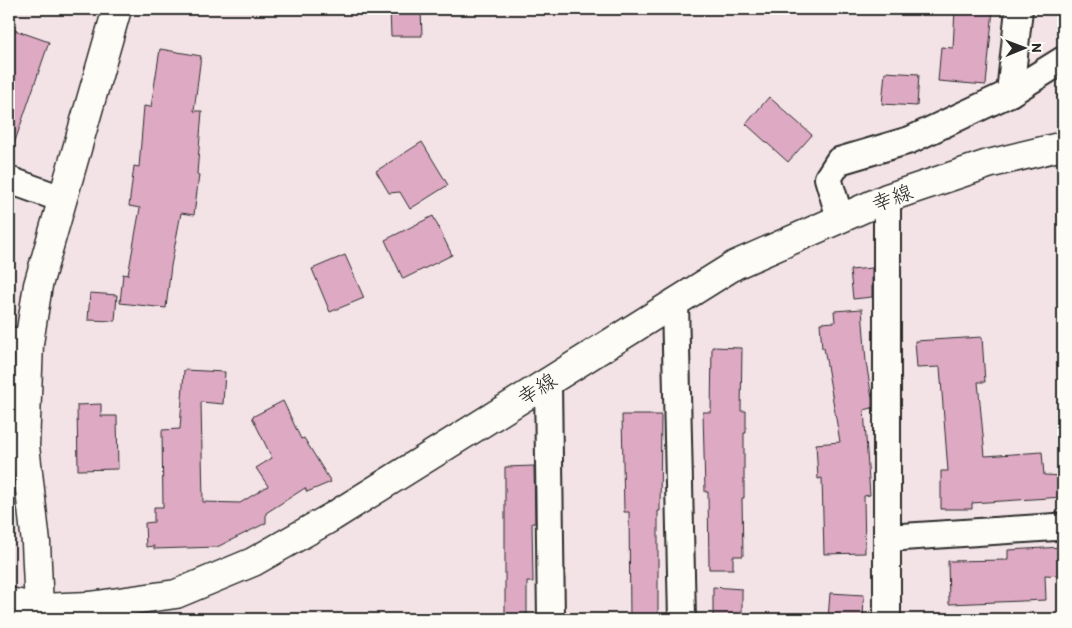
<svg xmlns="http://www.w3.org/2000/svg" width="1072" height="628" font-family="Itim,'Klee One',sans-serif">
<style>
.building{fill:#dda9c3;stroke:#2b2b2b}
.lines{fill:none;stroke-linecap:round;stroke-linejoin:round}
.street-casing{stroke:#2b2b2b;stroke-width:30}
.secondary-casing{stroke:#2b2b2b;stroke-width:31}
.street{stroke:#fdfcf7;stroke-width:26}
.secondary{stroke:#fdfcf7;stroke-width:28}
.labels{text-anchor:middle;stroke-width:4.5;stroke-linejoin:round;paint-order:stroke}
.street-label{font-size:21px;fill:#2b2b2b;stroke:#fdfcf7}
</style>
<rect width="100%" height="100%" fill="#f3e3e7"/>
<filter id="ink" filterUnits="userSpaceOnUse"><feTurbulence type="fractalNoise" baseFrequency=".02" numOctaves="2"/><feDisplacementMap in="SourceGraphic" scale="10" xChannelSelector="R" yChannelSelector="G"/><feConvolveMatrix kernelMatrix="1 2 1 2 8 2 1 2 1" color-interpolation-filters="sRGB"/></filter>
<g filter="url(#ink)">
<g class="building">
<path d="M 390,9 L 421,9 L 422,36 L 391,36 Z"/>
<path d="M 955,9 L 993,9 L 986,85 L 938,81 L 941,47 L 953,48 Z"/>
<path d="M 9,28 L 49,42 L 13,147 L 9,147 Z"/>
<path d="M 160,49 L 201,56 L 194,111 L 202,111 L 197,174 L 199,175 L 194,215 L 181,213 L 171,266 L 166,308 L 120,303 L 123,274 L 128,275 L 140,208 L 129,206 L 134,166 L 139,167 L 144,106 L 151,107 Z"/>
<path d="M 885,72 L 919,74 L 917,106 L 882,104 Z"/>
<path d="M 769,97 L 812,135 L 788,162 L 746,124 Z"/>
<path d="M 422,142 L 448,185 L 410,209 L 400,192 L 389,193 L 376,171 Z"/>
<path d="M 433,216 L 452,255 L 403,279 L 385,240 Z"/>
<path d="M 345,255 L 364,298 L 330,312 L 312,269 Z"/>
<path d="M 872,268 L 872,297 L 853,299 L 850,270 Z"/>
<path d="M 90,293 L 117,295 L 115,321 L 88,320 Z"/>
<path d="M 862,309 L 866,362 L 872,398 L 872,408 L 864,410 L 870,495 L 864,496 L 865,553 L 824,554 L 822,478 L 818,479 L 816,444 L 840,442 L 824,348 L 822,348 L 820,323 L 835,322 L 834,311 Z"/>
<path d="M 982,337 L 985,382 L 978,382 L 985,456 L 1042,452 L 1044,475 L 1063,476 L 1063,497 L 972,503 L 972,509 L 941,509 L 941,471 L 948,471 L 940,367 L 917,368 L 915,341 Z"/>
<path d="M 712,347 L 742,348 L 741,411 L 746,411 L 746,433 L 744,433 L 744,498 L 742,498 L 743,556 L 733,556 L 733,569 L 709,569 L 708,492 L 705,492 L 703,412 L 711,412 Z"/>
<path d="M 184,370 L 225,372 L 223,404 L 201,402 L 203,502 L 240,503 L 268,486 L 256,468 L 272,458 L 252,417 L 283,401 L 301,439 L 304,438 L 331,482 L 307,492 L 305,488 L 266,513 L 266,523 L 217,547 L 154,549 L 154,546 L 146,547 L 145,523 L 154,522 L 154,507 L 163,507 L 162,430 L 180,429 Z"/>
<path d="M 101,404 L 101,416 L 117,416 L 118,469 L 78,470 L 77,405 Z"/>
<path d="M 622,415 L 661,415 L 660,511 L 658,511 L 658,619 L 630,619 L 629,512 L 624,512 Z"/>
<path d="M 534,466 L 535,523 L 532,523 L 533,582 L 527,582 L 527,619 L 505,619 L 505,467 Z"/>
<path d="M 1063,547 L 1063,576 L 1045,575 L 1046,600 L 949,604 L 948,561 L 1008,560 L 1008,550 Z"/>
<path d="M 713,587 L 742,589 L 742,619 L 713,619 Z"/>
<path d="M 830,593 L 864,595 L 863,619 L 828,619 Z"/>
</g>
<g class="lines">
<defs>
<g id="street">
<path d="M 1010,93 L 1019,9"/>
<path d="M 9,180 L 62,199"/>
<path d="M 840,218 L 828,178 L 839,161 L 910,140 L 1010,93 L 1063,60"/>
<path d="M 675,302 L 682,619"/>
<path d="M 9,340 L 29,343"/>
<path d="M 548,382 L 551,619"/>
<path d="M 887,538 L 1055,527"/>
<path d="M 887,619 L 887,198"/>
</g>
<g id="secondary">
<path d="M 9,602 L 39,608 L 90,606 L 176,594 L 253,562 L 332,517 L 735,265 L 887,198 L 988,164 L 1063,146"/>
<path d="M 38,619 L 39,608 L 36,543 L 25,446 L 29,343 L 38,285 L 117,9"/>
</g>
</defs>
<use href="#street" class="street-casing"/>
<use href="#secondary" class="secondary-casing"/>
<use href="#street" class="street"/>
<use href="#secondary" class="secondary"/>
</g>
</g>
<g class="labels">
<g class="street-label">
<text transform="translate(892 198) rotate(-20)" y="7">幸線</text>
<text transform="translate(537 389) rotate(-32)" y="7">幸線</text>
</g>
</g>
<rect width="1072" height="628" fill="none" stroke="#fdfcf7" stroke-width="30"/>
<rect x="15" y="15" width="1042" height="598" fill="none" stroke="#2b2b2b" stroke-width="2" filter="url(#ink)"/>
<g transform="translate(1024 48) rotate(89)" stroke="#fdfcf7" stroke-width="4" paint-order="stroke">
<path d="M0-4L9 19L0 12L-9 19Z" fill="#2b2b2b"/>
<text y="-8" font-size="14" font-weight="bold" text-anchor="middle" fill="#2b2b2b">N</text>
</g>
</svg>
